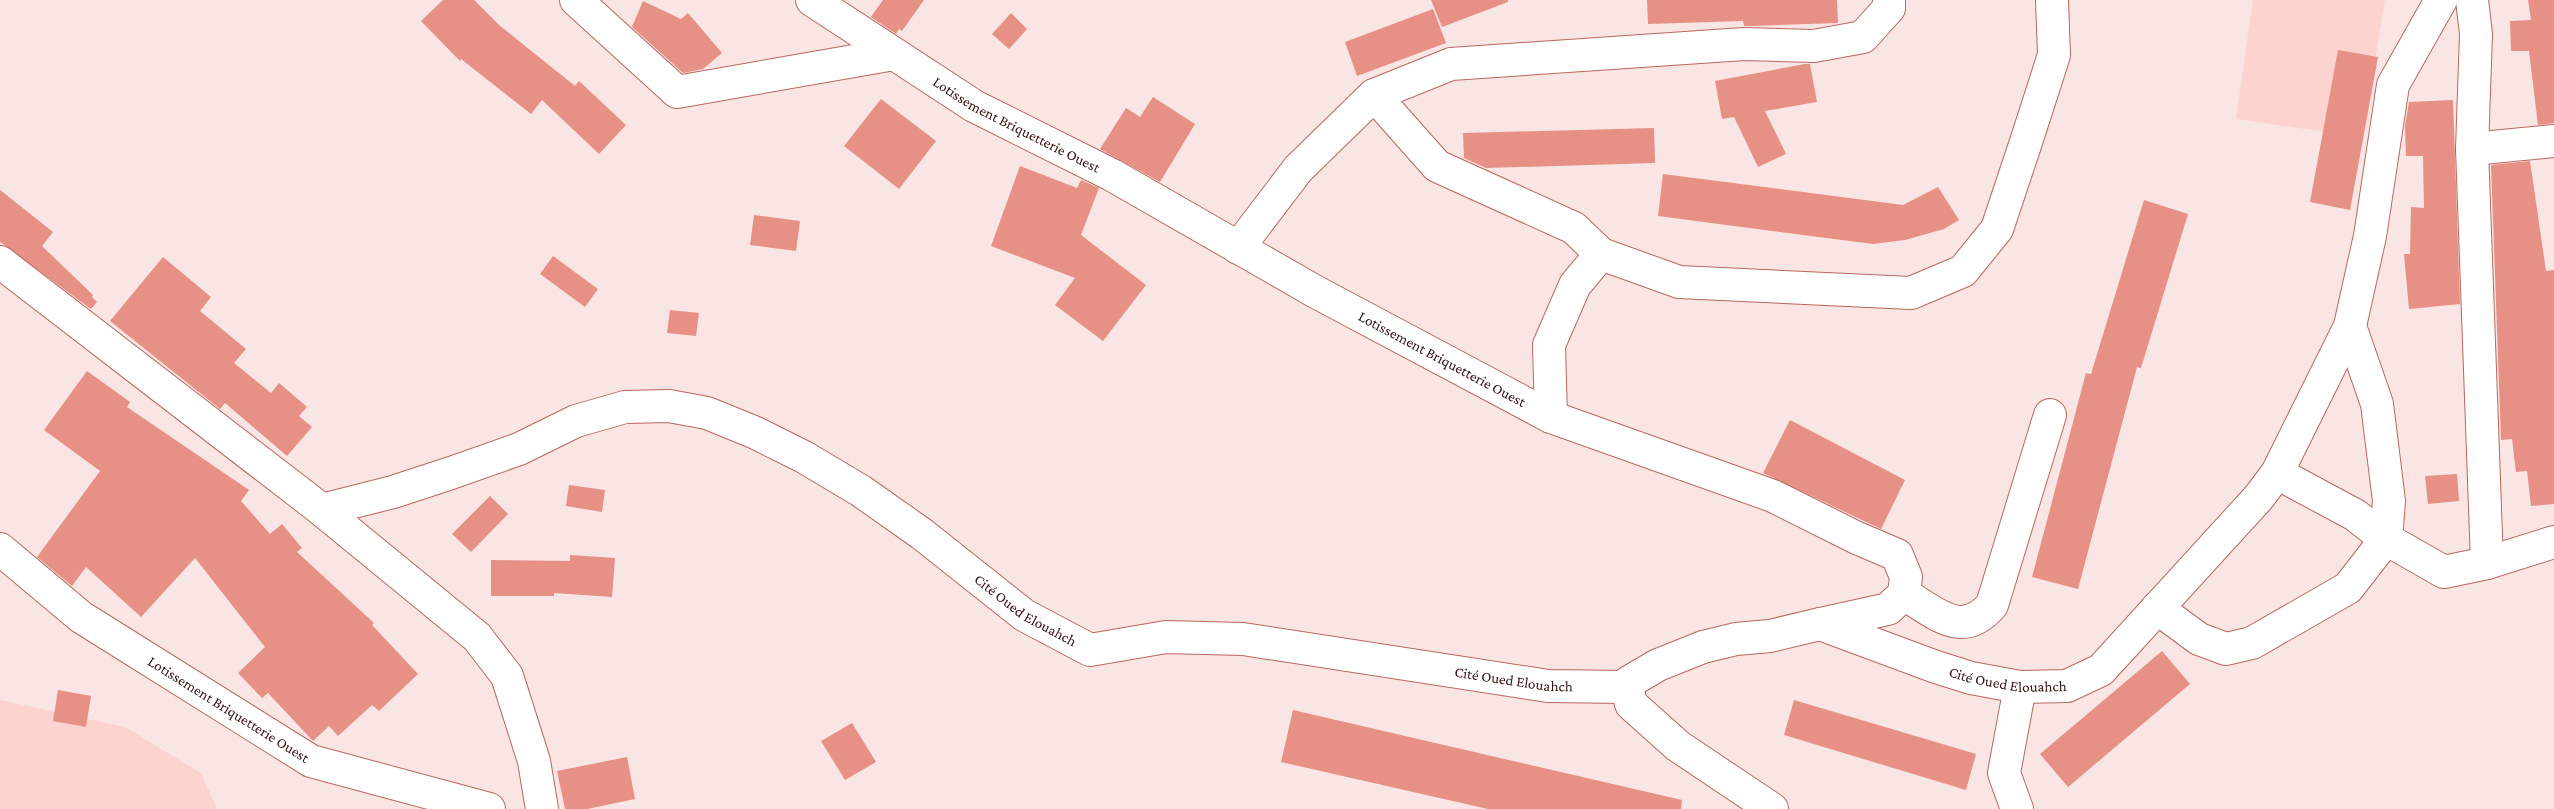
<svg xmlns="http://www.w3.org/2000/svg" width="2554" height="809" font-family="'Crimson Pro',serif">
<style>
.built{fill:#fcd3ce}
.building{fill:#e69086}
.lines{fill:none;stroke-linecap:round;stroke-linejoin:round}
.minor-casing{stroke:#b9675f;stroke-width:34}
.minor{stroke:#fff;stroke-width:32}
.labels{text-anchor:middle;stroke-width:6;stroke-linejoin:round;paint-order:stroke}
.street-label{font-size:15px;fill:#331210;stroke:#f7f7f7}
</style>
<rect width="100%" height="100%" fill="#f9e5e3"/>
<g class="built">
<path d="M 2253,0 L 2385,0 L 2362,137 L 2236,119 Z"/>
<path d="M 0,700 L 125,727 L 201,773 L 217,809 L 0,809 Z"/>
</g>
<g class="building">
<path d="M 443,0 L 474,0 L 499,25 L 575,86 L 579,81 L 626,125 L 599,154 L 542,100 L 531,114 L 461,59 L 460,61 L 421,21 Z"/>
<path d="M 883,0 L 924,0 L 902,31 L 899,29 L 896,34 L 871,17 Z"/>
<path d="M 1431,0 L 1508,0 L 1508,2 L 1442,27 Z"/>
<path d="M 1647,0 L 1837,0 L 1838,23 L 1752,26 L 1744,26 L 1743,21 L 1648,24 Z"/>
<path d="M 2528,0 L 2554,0 L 2554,123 L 2538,125 L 2529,51 L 2511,51 L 2510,21 L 2531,20 Z"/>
<path d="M 643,1 L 681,19 L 688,13 L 722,53 L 703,69 L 683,73 L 632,27 Z"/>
<path d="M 1433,9 L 1446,43 L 1357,76 L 1345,42 Z"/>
<path d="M 1011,13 L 1027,29 L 1009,49 L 992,34 Z"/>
<path d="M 2338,50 L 2378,57 L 2350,210 L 2310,202 Z"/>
<path d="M 1805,64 L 1810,64 L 1817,102 L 1765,111 L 1786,154 L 1758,167 L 1734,117 L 1722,119 L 1715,81 Z"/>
<path d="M 1153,97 L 1195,124 L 1160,182 L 1100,149 L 1126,108 L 1140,117 Z"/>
<path d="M 881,99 L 936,141 L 899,189 L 844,146 Z"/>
<path d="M 2453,100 L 2460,304 L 2409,309 L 2404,254 L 2410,254 L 2411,207 L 2424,208 L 2423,156 L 2406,156 L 2405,126 L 2409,102 Z"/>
<path d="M 1654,128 L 1655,163 L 1486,168 L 1464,158 L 1463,133 Z"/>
<path d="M 2530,161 L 2546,271 L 2554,270 L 2554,504 L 2531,506 L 2527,471 L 2516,472 L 2512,439 L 2501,440 L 2491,165 Z"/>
<path d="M 1020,166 L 1077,188 L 1081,180 L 1099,188 L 1081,235 L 1146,285 L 1103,341 L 1055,305 L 1075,278 L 991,246 Z"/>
<path d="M 1663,174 L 1903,205 L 1938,187 L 1959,220 L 1944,229 L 1905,240 L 1873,244 L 1658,216 Z"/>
<path d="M 0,190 L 53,232 L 42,246 L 93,295 L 92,297 L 97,302 L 91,309 L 0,242 Z"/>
<path d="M 2144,200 L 2188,214 L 2141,368 L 2137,367 L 2078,589 L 2032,577 L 2086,373 L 2091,374 Z"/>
<path d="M 754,215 L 800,221 L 796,251 L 750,245 Z"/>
<path d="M 553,256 L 598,289 L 585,307 L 540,274 Z"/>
<path d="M 163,257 L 211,297 L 200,311 L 246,349 L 234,363 L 271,393 L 279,383 L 307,407 L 299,416 L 312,427 L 287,456 L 225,403 L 220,409 L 110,321 Z"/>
<path d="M 670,310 L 699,313 L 696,336 L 667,333 Z"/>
<path d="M 87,371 L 130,402 L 127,407 L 249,490 L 241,501 L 270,534 L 282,524 L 302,548 L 297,552 L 374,623 L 372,625 L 418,674 L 379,711 L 372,705 L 338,736 L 329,726 L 313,741 L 268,693 L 262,698 L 238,673 L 265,647 L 195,558 L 141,617 L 86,567 L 72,586 L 37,557 L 100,471 L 44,430 Z"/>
<path d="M 1790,420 L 1905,480 L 1881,529 L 1763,473 Z"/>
<path d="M 2457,474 L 2459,501 L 2428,504 L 2425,476 Z"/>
<path d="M 569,485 L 605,490 L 602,512 L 566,506 Z"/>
<path d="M 490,496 L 508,514 L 471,552 L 452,534 Z"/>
<path d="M 570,555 L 615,558 L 612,597 L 554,593 L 554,596 L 491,596 L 491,560 L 570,561 Z"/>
<path d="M 2162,651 L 2190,684 L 2068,787 L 2040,754 Z"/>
<path d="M 58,690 L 91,696 L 86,727 L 53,721 Z"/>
<path d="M 1794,700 L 1976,754 L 1966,790 L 1784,735 Z"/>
<path d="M 1293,710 L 1682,800 L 1681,809 L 1488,809 L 1281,762 Z"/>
<path d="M 852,723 L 876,762 L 845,780 L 821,741 Z"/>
<path d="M 627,757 L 635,799 L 587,809 L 565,809 L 557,771 Z"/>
</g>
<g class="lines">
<defs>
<g id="minor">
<path d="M 576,0 L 677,92 L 894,54"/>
<path id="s1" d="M 812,0 L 974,106 L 1112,175 L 1316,292 L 1551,417 L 1773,496 L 1857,538 L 1897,555 L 1906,577 L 1904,594 L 1888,609 L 1820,624"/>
<path d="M 2472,0 L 2476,34 L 2472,149 L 2487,563"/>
<path d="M 1374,95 L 1437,166 L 1574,228 L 1601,254"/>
<path d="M 2472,149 L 2554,141"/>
<path d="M 1238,248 L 1298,169 L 1374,95 L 1451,64 L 1744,44 L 1814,46 L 1863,37 L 1889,8 L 1889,0"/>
<path d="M 0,262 L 322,510 L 477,637 L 507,676 L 534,761 L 542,809"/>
<path d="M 1551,417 L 1549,345 L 1575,285 L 1601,254 L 1679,282 L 1911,293 L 1963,271 L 1997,229 L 2026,142 L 2054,55 L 2052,0"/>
<path d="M 2277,473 L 2355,515 L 2386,539 L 2444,572 L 2487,563 L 2554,542"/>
<path id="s2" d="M 322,510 L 393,492 L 451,473 L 519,449 L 576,421 L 625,407 L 669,406 L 707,413 L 756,433 L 804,457 L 861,491 L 922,534 L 1024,615 L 1090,650 L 1166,637 L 1243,639 L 1548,686 L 1627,687"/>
<path id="s3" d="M 0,549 L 81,617 L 311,761 L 489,809"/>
<path d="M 1904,594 C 1936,613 1962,640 1992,605 L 2050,415"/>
<path d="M 2157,608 L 2199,639 L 2226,649 L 2252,643 L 2348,588 L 2386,539 L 2389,501 L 2377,404 L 2350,326"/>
<path id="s4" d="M 1772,809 L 1678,746 L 1631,704 L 1627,687 L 1629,682 L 1658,665 L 1703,647 L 1736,639 L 1770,636 L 1820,624 L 1936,667 L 1971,678 L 2020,687 L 2067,686 L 2101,670 L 2259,497 L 2277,473 L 2350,326 L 2370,236 L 2393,85 L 2441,0"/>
<path d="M 2017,809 L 2004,773 L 2020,687"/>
</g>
</defs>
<use href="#minor" class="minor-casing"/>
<use href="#minor" class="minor"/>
</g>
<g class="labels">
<g class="street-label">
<text dy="5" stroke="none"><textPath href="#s1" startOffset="240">Lotissement Briquetterie Ouest</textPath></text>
<text dy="5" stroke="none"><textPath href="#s1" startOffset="726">Lotissement Briquetterie Ouest</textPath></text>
<text dy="5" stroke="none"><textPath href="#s2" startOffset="780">Cité Oued Elouahch</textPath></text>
<text dy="5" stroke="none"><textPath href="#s4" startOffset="598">Cité Oued Elouahch</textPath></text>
<text dy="5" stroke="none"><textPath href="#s2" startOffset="1284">Cité Oued Elouahch</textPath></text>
<text dy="5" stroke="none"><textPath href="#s3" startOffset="280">Lotissement Briquetterie Ouest</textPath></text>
</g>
</g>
</svg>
